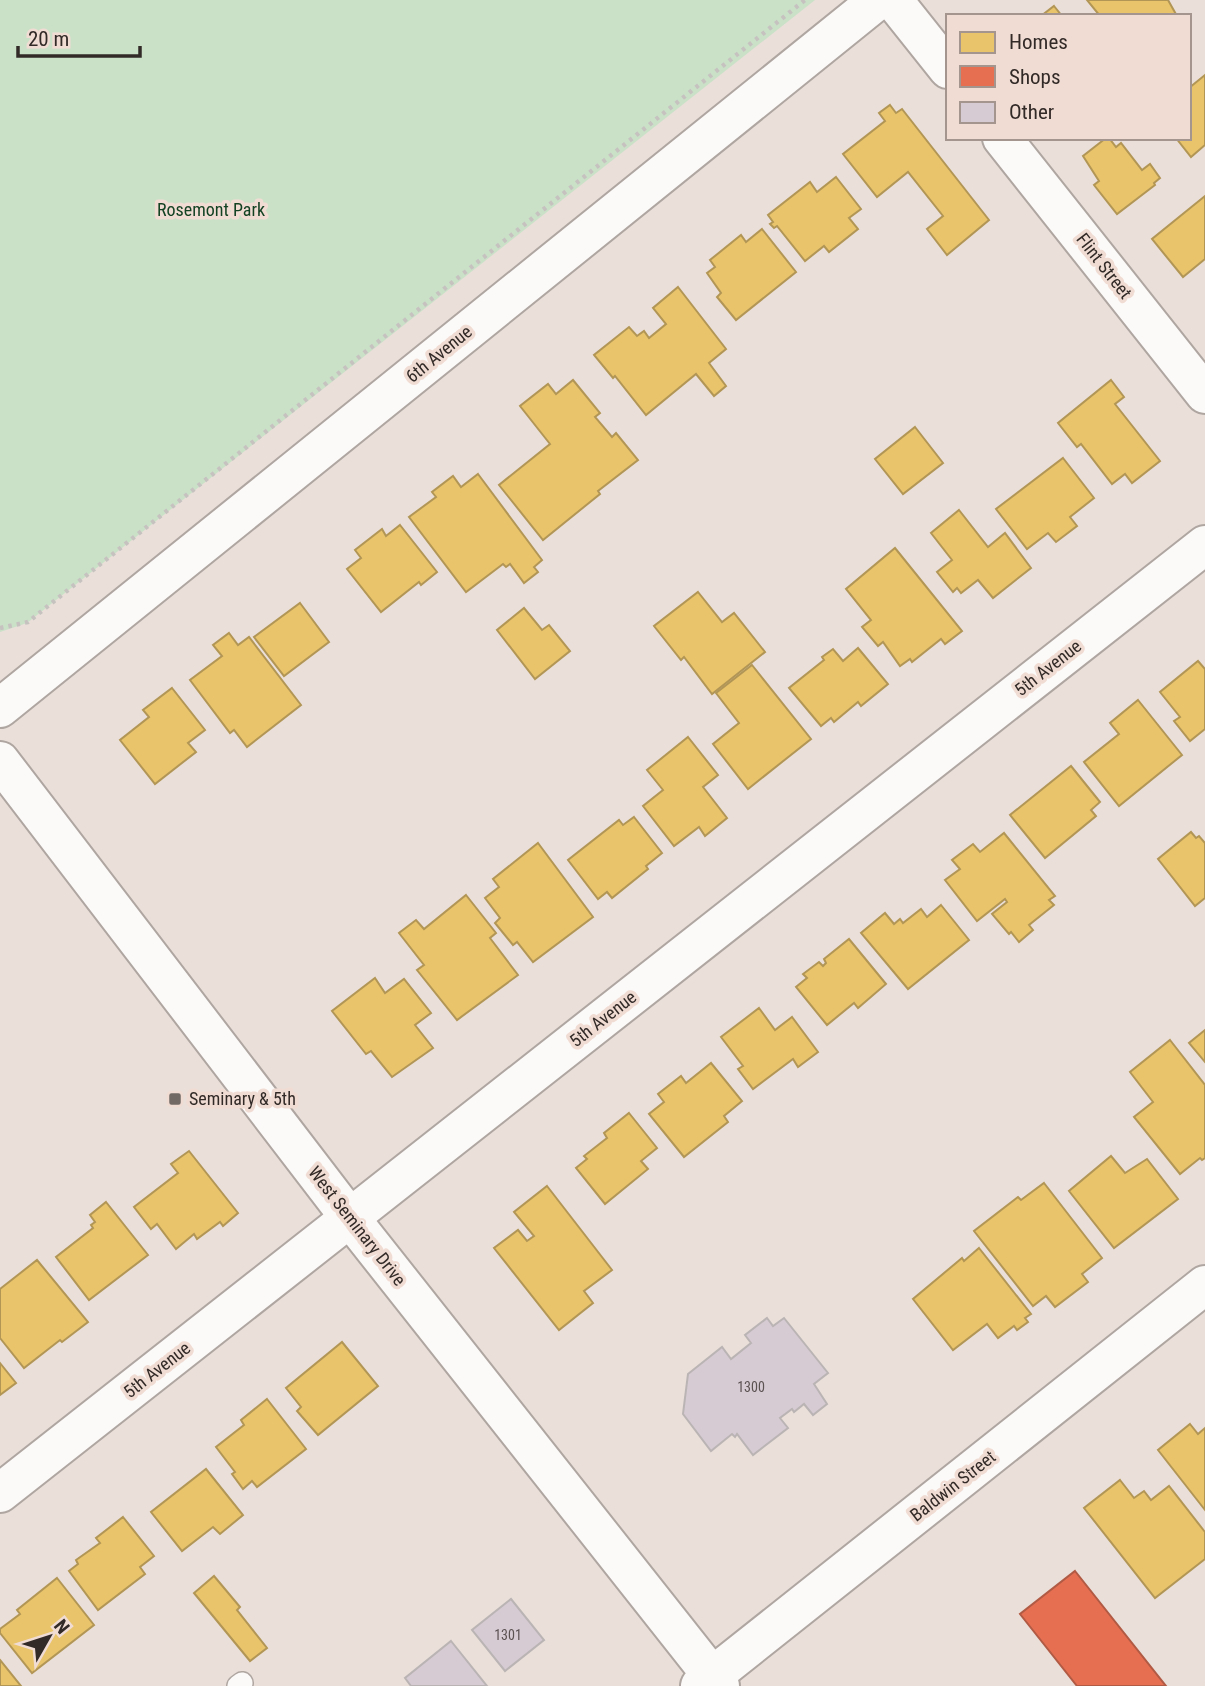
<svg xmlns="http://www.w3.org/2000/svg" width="1205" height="1686" font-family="'Roboto Condensed',sans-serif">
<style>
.green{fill:#cae1c8}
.homes{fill:#e9c46a;stroke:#b29656;stroke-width:2}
.shops{fill:#e76f51;stroke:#b15a44;stroke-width:2}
.building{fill:#d6cad3;stroke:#bab4b4;stroke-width:2}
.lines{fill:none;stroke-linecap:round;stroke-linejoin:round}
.lane-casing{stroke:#afa6a1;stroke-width:24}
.street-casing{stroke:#afa6a1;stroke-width:42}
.secondary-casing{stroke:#afa6a1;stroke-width:42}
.path{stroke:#c6c2c0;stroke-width:4.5;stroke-dasharray:3.5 5;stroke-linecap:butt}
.lane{stroke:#fcfaf9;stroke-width:21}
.street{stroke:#fcfaf9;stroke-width:38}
.secondary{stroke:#fcfaf9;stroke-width:38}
.poi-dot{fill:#726965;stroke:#f0dcd3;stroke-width:2.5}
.labels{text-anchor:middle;stroke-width:7;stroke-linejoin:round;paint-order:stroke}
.number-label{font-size:14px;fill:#5b5252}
.park-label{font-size:18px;fill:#134223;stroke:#f0dcd3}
.street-label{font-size:18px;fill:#322a27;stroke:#f0dcd3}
.poi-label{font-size:18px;fill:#322a27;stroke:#f0dcd3;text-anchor:start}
</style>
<rect width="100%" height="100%" fill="#eadfd9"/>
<path class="green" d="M 0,0 L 815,0 L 27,623 L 0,632 Z"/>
<g class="homes">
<path d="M 1087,0 L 1168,0 L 1177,16 L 1100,16 Z"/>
<path d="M 1054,6 L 1062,16 L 1041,16 Z"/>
<path d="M 1205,75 L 1205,145 L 1191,157 L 1176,138 L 1189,138 L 1189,88 Z"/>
<path d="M 890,105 L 896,113 L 902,109 L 989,220 L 947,255 L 927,229 L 943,216 L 908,172 L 877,197 L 843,154 L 885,121 L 879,113 Z"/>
<path d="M 1106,138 L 1109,138 L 1116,147 L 1121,143 L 1142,170 L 1150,164 L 1160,178 L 1154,183 L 1155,185 L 1117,214 L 1094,185 L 1099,181 L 1083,156 Z"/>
<path d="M 836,177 L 861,209 L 849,218 L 858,229 L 829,252 L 824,246 L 805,261 L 777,226 L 774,228 L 770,224 L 773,222 L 768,215 L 810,182 L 817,192 Z"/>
<path d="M 1205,196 L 1205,259 L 1183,277 L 1152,239 Z"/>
<path d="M 762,229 L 796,272 L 736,320 L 717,297 L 721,293 L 707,273 L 715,267 L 710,260 L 741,235 L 746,242 Z"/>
<path d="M 678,287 L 726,349 L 709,363 L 726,386 L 714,396 L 696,374 L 646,415 L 615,376 L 613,378 L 594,355 L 629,327 L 637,336 L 644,331 L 649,338 L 666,324 L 653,308 Z"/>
<path d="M 573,380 L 600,413 L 595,417 L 612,437 L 616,433 L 638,460 L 598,491 L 600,494 L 543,540 L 499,485 L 550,444 L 520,406 L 548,384 L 556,394 Z"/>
<path d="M 1111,380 L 1124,397 L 1115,404 L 1160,461 L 1132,483 L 1125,474 L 1112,484 L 1081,444 L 1077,447 L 1058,423 Z"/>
<path d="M 915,427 L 943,463 L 903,494 L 875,459 Z"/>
<path d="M 1063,458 L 1094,498 L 1070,517 L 1077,526 L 1056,542 L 1048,533 L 1027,549 L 996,509 Z"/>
<path d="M 478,474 L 542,560 L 534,567 L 538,572 L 524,583 L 510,564 L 506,567 L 503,564 L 466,592 L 409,517 L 436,497 L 432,492 L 453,476 L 461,487 Z"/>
<path d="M 959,510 L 988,547 L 1005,533 L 1031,568 L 993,598 L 978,580 L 961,593 L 957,588 L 953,592 L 937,572 L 952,560 L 931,533 Z"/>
<path d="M 400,525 L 437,572 L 421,585 L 419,582 L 381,612 L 347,569 L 361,558 L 355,550 L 382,529 L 386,536 Z"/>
<path d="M 895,548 L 962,631 L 945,644 L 941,639 L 912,662 L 910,659 L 900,666 L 883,642 L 878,646 L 862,627 L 871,620 L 846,589 Z"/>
<path d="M 698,592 L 722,622 L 734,613 L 765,652 L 712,694 L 684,657 L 681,660 L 654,626 Z"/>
<path d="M 300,603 L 329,642 L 284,676 L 254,637 Z"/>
<path d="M 524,608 L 542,630 L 549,625 L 570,651 L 535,679 L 497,630 Z"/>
<path d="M 229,633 L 238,645 L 249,637 L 301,705 L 247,747 L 234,730 L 230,733 L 190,680 L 222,656 L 213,645 Z"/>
<path d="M 858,648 L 888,684 L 861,706 L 858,702 L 834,722 L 831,718 L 821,726 L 789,688 L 824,660 L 822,657 L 833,649 L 843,661 Z"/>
<path d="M 1198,661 L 1205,669 L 1205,729 L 1190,741 L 1174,721 L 1180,717 L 1160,692 Z"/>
<path d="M 752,665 L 811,739 L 748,789 L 713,744 L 739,723 L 716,693 Z"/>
<path d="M 172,688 L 205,730 L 188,743 L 196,752 L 155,784 L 120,740 L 149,717 L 143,710 Z"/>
<path d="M 1138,700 L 1182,755 L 1119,806 L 1084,762 L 1119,734 L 1110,723 Z"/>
<path d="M 688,737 L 718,775 L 703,787 L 727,818 L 705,836 L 699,827 L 674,846 L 643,806 L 663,790 L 647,770 Z"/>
<path d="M 1071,766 L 1100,802 L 1091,810 L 1096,816 L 1045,858 L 1010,815 Z"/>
<path d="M 634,817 L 662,853 L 646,866 L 648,869 L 612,898 L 607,892 L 598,899 L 568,860 L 619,820 L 623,825 Z"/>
<path d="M 1191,832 L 1196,838 L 1199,836 L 1205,843 L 1205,898 L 1195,906 L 1158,859 Z"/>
<path d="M 1004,833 L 1055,896 L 1049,900 L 1054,905 L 1029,925 L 1033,930 L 1019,942 L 1011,932 L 1009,934 L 992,914 L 1007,902 L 1005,899 L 977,921 L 945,880 L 960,869 L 952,860 L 973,844 L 980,852 Z"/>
<path d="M 538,843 L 593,917 L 533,962 L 517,942 L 513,945 L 495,923 L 500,918 L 485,898 L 499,887 L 493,879 Z"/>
<path d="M 466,895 L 496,933 L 490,938 L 518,975 L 457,1020 L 417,970 L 424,965 L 399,933 L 416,920 L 424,929 Z"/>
<path d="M 941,905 L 969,940 L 908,989 L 861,933 L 885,913 L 894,924 L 900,919 L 903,923 L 921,909 L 927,917 Z"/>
<path d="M 849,939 L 886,984 L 858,1008 L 854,1003 L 827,1025 L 796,987 L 807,978 L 803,974 L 819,962 L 823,966 L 826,963 L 824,959 Z"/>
<path d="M 375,978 L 385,993 L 404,979 L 431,1013 L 415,1025 L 433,1048 L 392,1077 L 371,1051 L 366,1054 L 332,1011 Z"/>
<path d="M 759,1008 L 775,1030 L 792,1017 L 818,1052 L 798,1067 L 793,1059 L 753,1089 L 738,1069 L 743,1066 L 721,1037 Z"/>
<path d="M 1205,1030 L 1205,1062 L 1189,1043 Z"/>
<path d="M 1170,1040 L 1205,1085 L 1205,1158 L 1202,1160 L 1200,1158 L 1180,1174 L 1134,1117 L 1153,1102 L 1130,1072 Z"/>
<path d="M 711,1063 L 742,1101 L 724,1116 L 728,1122 L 684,1157 L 649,1114 L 664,1102 L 658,1094 L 681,1076 L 686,1083 Z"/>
<path d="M 629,1113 L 657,1148 L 641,1161 L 648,1169 L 605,1204 L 576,1168 L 587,1159 L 584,1156 L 607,1138 L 604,1133 Z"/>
<path d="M 189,1151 L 238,1213 L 223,1226 L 220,1222 L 197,1239 L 194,1234 L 176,1249 L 157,1224 L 151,1229 L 134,1207 L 178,1173 L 171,1164 Z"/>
<path d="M 1111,1156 L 1125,1173 L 1147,1159 L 1178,1199 L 1114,1248 L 1069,1191 Z"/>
<path d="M 1044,1183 L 1102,1258 L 1082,1274 L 1088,1282 L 1055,1307 L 1046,1296 L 1033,1306 L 974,1231 L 1018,1197 L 1021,1200 Z"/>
<path d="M 547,1186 L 612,1270 L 584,1291 L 593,1303 L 559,1330 L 494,1248 L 518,1230 L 527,1241 L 534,1236 L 514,1212 Z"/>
<path d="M 106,1202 L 148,1255 L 89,1300 L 56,1257 L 93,1228 L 91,1225 L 95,1222 L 90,1215 Z"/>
<path d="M 979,1248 L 1031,1314 L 1025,1318 L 1028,1322 L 1017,1330 L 1014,1326 L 998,1338 L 987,1324 L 953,1350 L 913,1299 L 962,1258 L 964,1261 Z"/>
<path d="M 37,1260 L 88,1322 L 62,1342 L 60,1340 L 24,1368 L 0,1338 L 0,1289 Z"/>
<path d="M 342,1342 L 378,1386 L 318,1435 L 297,1411 L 301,1407 L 286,1388 Z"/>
<path d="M 0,1363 L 16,1383 L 0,1395 Z"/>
<path d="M 267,1399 L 306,1449 L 257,1487 L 252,1481 L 243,1489 L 232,1474 L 235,1472 L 216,1447 L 244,1425 L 241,1420 Z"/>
<path d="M 1190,1424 L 1198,1434 L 1205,1428 L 1205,1510 L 1158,1450 Z"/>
<path d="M 206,1469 L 243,1515 L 220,1534 L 213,1527 L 182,1551 L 151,1512 Z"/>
<path d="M 1120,1480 L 1134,1498 L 1144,1491 L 1151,1500 L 1169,1486 L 1205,1532 L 1205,1559 L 1155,1598 L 1084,1508 Z"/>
<path d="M 123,1517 L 154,1556 L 140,1567 L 145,1574 L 98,1610 L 69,1571 L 78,1564 L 76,1560 L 100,1543 L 96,1538 Z"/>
<path d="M 214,1576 L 240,1607 L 237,1610 L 267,1648 L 250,1661 L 194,1593 Z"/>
<path d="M 57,1578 L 94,1625 L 32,1673 L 0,1633 L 0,1629 L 20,1614 L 17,1610 Z"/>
<path d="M 0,1660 L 21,1686 L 0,1686 Z"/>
</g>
<path class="shops" d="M 1075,1571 L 1166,1686 L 1077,1686 L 1020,1614 Z"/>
<g class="building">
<path d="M 767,1318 L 773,1326 L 784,1318 L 828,1373 L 814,1384 L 827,1404 L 813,1415 L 804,1404 L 794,1412 L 792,1409 L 780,1418 L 788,1428 L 753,1455 L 737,1434 L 735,1437 L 732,1434 L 711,1451 L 683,1414 L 688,1374 L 722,1347 L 731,1359 L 751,1343 L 745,1335 Z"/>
<path d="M 511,1599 L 544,1640 L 505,1671 L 472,1630 Z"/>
<path d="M 451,1641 L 487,1686 L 411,1686 L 405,1678 Z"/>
</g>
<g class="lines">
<defs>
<path id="lane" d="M 238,1686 L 242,1683"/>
<g id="street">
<path d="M 893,0 L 948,69"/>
<path d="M 1002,138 L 1205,394"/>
<path d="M 0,1493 L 1205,545"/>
<path d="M 700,1686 L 1205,1285"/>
</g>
<g id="secondary">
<path d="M 0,708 L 878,0"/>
<path d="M 0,761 L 350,1218 L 720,1686"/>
</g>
</defs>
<use href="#lane" class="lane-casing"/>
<use href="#street" class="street-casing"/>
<use href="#secondary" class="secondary-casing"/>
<path class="path" d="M 0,628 L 28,622 L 805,0"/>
<use href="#lane" class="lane"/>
<use href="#street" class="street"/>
<use href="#secondary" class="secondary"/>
</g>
<rect class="poi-dot" x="168" y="1092" width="14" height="14" rx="3.5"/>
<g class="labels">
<g class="number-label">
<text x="751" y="1392">1300</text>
<text x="508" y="1640">1301</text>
</g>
<g class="park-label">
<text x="211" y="216">Rosemont Park</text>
</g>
<g class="street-label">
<text transform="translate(1104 266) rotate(52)" y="6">Flint Street</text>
<text transform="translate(439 354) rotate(-39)" y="6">6th Avenue</text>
<text transform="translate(1048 668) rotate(-38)" y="6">5th Avenue</text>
<text transform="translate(603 1019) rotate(-38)" y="6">5th Avenue</text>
<text transform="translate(357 1226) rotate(52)" y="6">West Seminary Drive</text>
<text transform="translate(157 1370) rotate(-38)" y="6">5th Avenue</text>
<text transform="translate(953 1486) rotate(-38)" y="6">Baldwin Street</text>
</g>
<g class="poi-label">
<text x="189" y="1105">Seminary &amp; 5th</text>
</g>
</g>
<rect x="946" y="14" width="245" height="126" fill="#f0dcd3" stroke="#a4958e" stroke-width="2"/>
<rect x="960" y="32" width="35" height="21" fill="#e9c46a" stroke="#a4958e" stroke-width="2"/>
<text x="1009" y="49" font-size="21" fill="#322a27">Homes</text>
<rect x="960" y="66" width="35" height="21" fill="#e76f51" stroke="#a4958e" stroke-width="2"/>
<text x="1009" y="84" font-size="21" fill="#322a27">Shops</text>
<rect x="960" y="102" width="35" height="21" fill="#d6cad3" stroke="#a4958e" stroke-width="2"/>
<text x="1009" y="119" font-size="21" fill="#322a27">Other</text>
<g transform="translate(49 1637) rotate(51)" stroke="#f0dcd3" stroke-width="5" paint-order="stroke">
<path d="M0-5L12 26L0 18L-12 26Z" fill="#322a27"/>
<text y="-10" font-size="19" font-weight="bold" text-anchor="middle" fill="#322a27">N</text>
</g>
<path d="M18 46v10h122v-10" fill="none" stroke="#322a27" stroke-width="3.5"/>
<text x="28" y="46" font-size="21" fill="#322a27" stroke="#f0dcd3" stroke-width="5" paint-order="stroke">20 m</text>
</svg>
